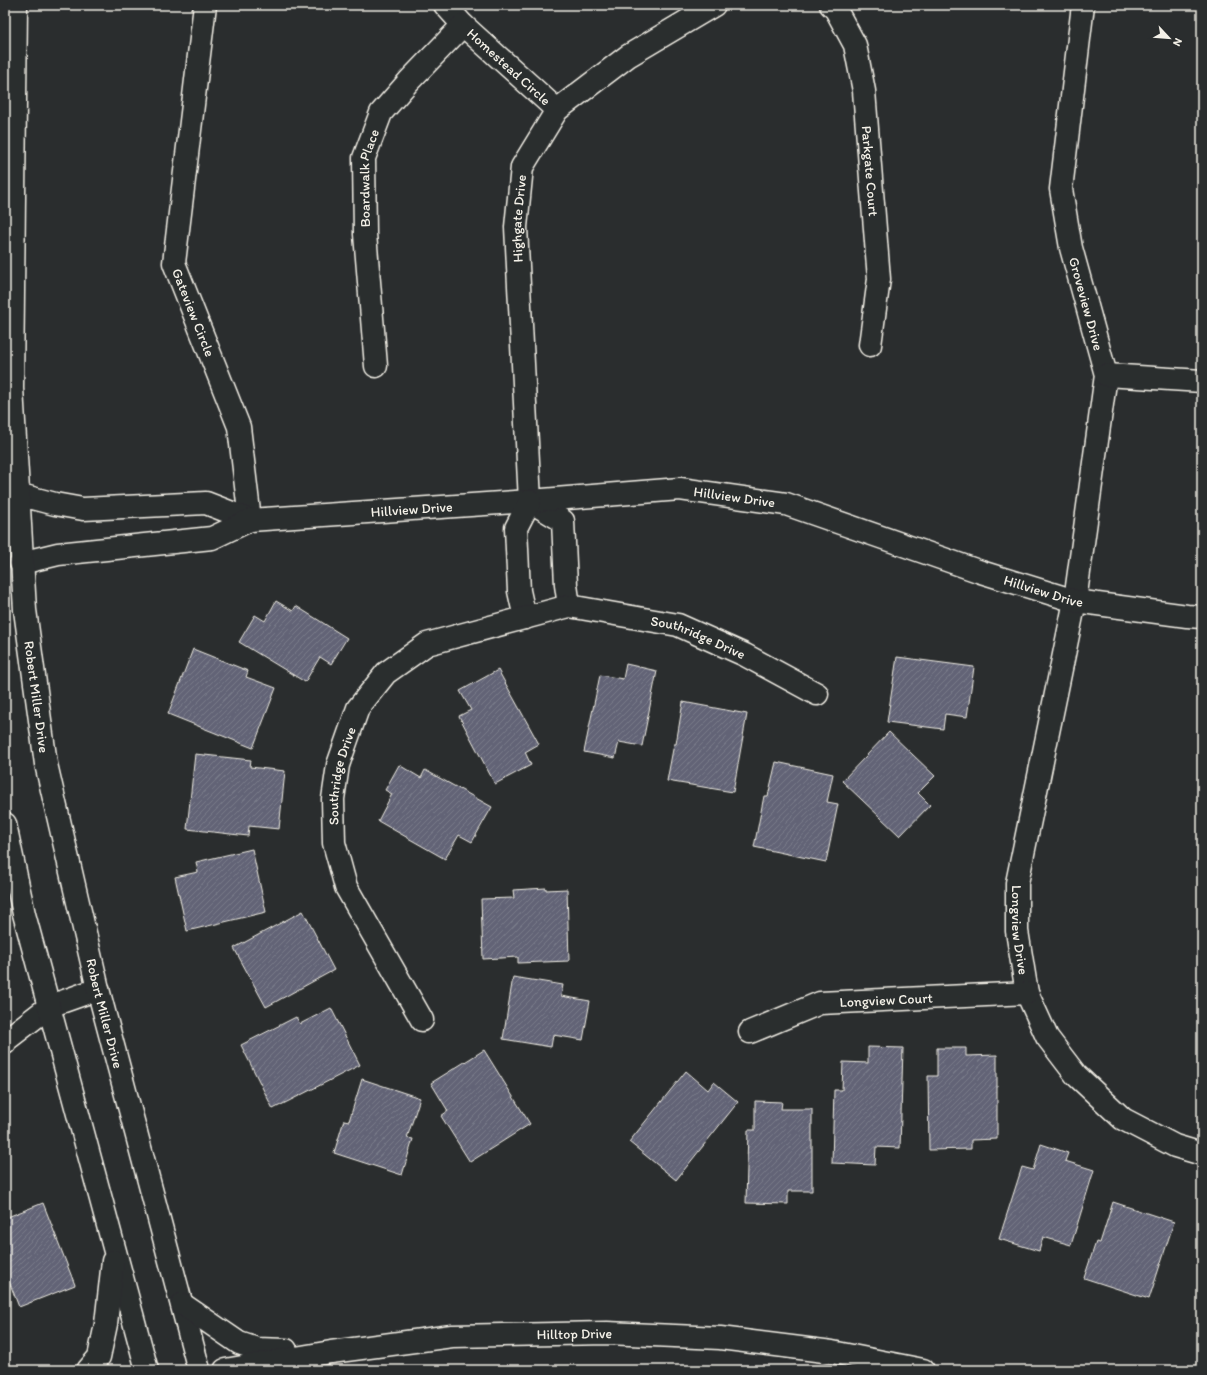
<svg xmlns="http://www.w3.org/2000/svg" width="1207" height="1375" font-family="Itim,sans-serif">
<style>
.building{fill:url(#building-hatch);stroke:#f4f1e8}
.lines{fill:none;stroke-linecap:round;stroke-linejoin:round}
.minor-casing{stroke:#f4f1e8;stroke-width:25}
.major-casing{stroke:#f4f1e8;stroke-width:25}
.minor{stroke:#2a2d2e;stroke-width:22}
.major{stroke:#2a2d2e;stroke-width:22}
.labels{text-anchor:middle;stroke-width:3.5;stroke-linejoin:round;paint-order:stroke}
.street-label{font-size:14px;fill:#f4f1e8;stroke:#2a2d2e}
</style>
<defs>
<pattern id="building-hatch" width="6" height="6" patternUnits="userSpaceOnUse"><rect width="6" height="6" fill="#626476"/><path d="M-1 1l2-2M0 6l6-6M5 7l2-2" fill="none" stroke="#797b8a"/></pattern>
</defs>
<rect width="100%" height="100%" fill="#2a2d2e"/>
<filter id="ink" filterUnits="userSpaceOnUse"><feTurbulence type="fractalNoise" baseFrequency=".025" numOctaves="2"/><feDisplacementMap in="SourceGraphic" scale="8" xChannelSelector="R" yChannelSelector="G"/><feConvolveMatrix kernelMatrix="1 2 1 2 8 2 1 2 1" color-interpolation-filters="sRGB"/></filter>
<g filter="url(#ink)">
<g class="building">
<path d="M 276,601 L 293,611 L 296,606 L 347,638 L 331,664 L 320,657 L 305,682 L 239,642 L 255,615 L 265,621 Z"/>
<path d="M 193,649 L 248,671 L 246,677 L 276,688 L 253,748 L 168,714 Z"/>
<path d="M 897,657 L 974,667 L 967,717 L 945,714 L 943,729 L 887,722 Z"/>
<path d="M 626,664 L 657,671 L 642,746 L 619,742 L 615,758 L 584,752 L 600,675 L 623,679 Z"/>
<path d="M 498,670 L 539,744 L 525,752 L 531,765 L 495,784 L 459,716 L 471,710 L 460,691 Z"/>
<path d="M 683,702 L 747,714 L 733,792 L 667,781 L 674,744 L 676,744 Z"/>
<path d="M 889,732 L 935,776 L 918,793 L 930,805 L 900,836 L 842,781 Z"/>
<path d="M 195,754 L 251,760 L 250,767 L 285,771 L 279,829 L 249,826 L 248,836 L 187,829 Z"/>
<path d="M 776,762 L 833,774 L 827,802 L 838,804 L 826,862 L 754,847 L 764,796 L 768,796 Z"/>
<path d="M 399,765 L 421,778 L 425,770 L 492,807 L 472,842 L 459,835 L 445,859 L 378,821 L 392,794 L 385,790 Z"/>
<path d="M 252,849 L 266,912 L 187,931 L 175,877 L 198,872 L 196,862 Z"/>
<path d="M 546,888 L 546,890 L 567,889 L 569,961 L 518,963 L 518,957 L 483,959 L 481,899 L 514,898 L 513,890 Z"/>
<path d="M 303,911 L 334,970 L 266,1007 L 234,948 Z"/>
<path d="M 513,977 L 563,985 L 561,996 L 590,1001 L 583,1040 L 553,1035 L 551,1047 L 503,1039 Z"/>
<path d="M 331,1008 L 360,1065 L 273,1109 L 241,1045 L 296,1017 L 300,1024 Z"/>
<path d="M 868,1047 L 903,1048 L 900,1148 L 876,1147 L 875,1165 L 832,1163 L 834,1090 L 842,1090 L 843,1062 L 868,1063 Z"/>
<path d="M 937,1048 L 966,1048 L 966,1056 L 997,1055 L 997,1139 L 971,1140 L 971,1149 L 929,1150 L 928,1076 L 937,1076 Z"/>
<path d="M 484,1050 L 530,1124 L 470,1162 L 441,1116 L 448,1111 L 431,1083 Z"/>
<path d="M 686,1071 L 708,1090 L 714,1082 L 738,1102 L 676,1180 L 629,1142 Z"/>
<path d="M 362,1079 L 420,1098 L 407,1138 L 413,1139 L 402,1175 L 334,1153 L 344,1120 L 349,1121 Z"/>
<path d="M 755,1101 L 782,1102 L 781,1109 L 812,1109 L 812,1191 L 788,1191 L 788,1204 L 746,1203 L 748,1130 L 755,1130 Z"/>
<path d="M 1041,1144 L 1068,1153 L 1065,1161 L 1094,1170 L 1071,1245 L 1043,1237 L 1039,1251 L 999,1239 L 1022,1167 L 1033,1170 Z"/>
<path d="M 1113,1202 L 1174,1222 L 1149,1299 L 1084,1278 L 1096,1242 L 1100,1243 Z"/>
<path d="M 43,1203 L 75,1285 L 19,1307 L 5,1271 L 5,1218 Z"/>
<path d="M 5,1279 L 9,1289 L 5,1291 Z"/>
</g>
<g class="lines">
<defs>
<g id="minor">
<path id="s1" d="M 205,5 L 174,263 L 239,427 L 250,520"/>
<path id="s2" d="M 445,5 L 463,25 L 557,110"/>
<path id="s3" d="M 831,5 L 836,10 L 855,45 L 864,91 L 879,279 L 870,345"/>
<path id="s4" d="M 1083,5 L 1061,189 L 1071,248 L 1106,375 L 1075,601 L 1017,883 L 1017,931 L 1027,993 L 1047,1037 L 1076,1075 L 1123,1119 L 1175,1146 L 1202,1154"/>
<path id="s5" d="M 376,366 L 365,234 L 364,158 L 381,113 L 409,81 L 463,25"/>
<path d="M 1106,375 L 1202,381"/>
<path d="M 17,494 L 55,504 L 83,509 L 206,503 L 250,520"/>
<path id="s6" d="M 530,501 L 516,227 L 522,167 L 557,110 L 628,56 L 714,5"/>
<path d="M 530,501 L 563,521 L 566,585 L 569,606"/>
<path id="s7" d="M 21,563 L 58,554 L 212,538 L 250,520 L 530,501 L 680,489 L 786,504 L 981,572 L 1075,601 L 1187,616 L 1202,617"/>
<path d="M 525,618 L 519,591 L 516,528 L 530,501"/>
<path id="s8" d="M 422,1020 L 346,887 L 334,843 L 333,799 L 338,765 L 358,708 L 386,673 L 427,644 L 569,606 L 678,625 L 745,655 L 817,694"/>
<path id="s9" d="M 750,1032 L 820,1003 L 1027,993"/>
<path d="M 5,1043 L 6,1040 L 50,1006 L 98,989"/>
</g>
<g id="major">
<path id="s10" d="M 16,5 L 12,388 L 25,610 L 46,764 L 98,989 L 199,1370"/>
<path d="M 5,824 L 24,914 L 147,1370"/>
<path d="M 182,1304 L 239,1343 L 257,1349 L 286,1350"/>
<path d="M 88,1370 L 99,1357 L 106,1324 L 113,1261"/>
<path id="s11" d="M 225,1370 L 331,1352 L 452,1336 L 607,1333 L 720,1338 L 832,1352 L 923,1370"/>
</g>
</defs>
<use href="#minor" class="minor-casing"/>
<use href="#major" class="major-casing"/>
<use href="#minor" class="minor"/>
<use href="#major" class="major"/>
</g>
</g>
<g class="labels">
<g class="street-label">
<text dy="5" stroke="none"><textPath href="#s2" startOffset="89">Homestead Circle</textPath></text>
<text dy="5" stroke="none"><textPath href="#s3" startOffset="174">Parkgate Court</textPath></text>
<text dy="5" stroke="none"><textPath href="#s5" startOffset="189">Boardwalk Place</textPath></text>
<text dy="5" stroke="none"><textPath href="#s6" startOffset="283">Highgate Drive</textPath></text>
<text dy="5" stroke="none"><textPath href="#s4" startOffset="303">Groveview Drive</textPath></text>
<text dy="5" stroke="none"><textPath href="#s1" startOffset="313">Gateview Circle</textPath></text>
<text dy="5" stroke="none"><textPath href="#s7" startOffset="721">Hillview Drive</textPath></text>
<text dy="5" stroke="none"><textPath href="#s7" startOffset="397">Hillview Drive</textPath></text>
<text dy="5" stroke="none"><textPath href="#s7" startOffset="1045">Hillview Drive</textPath></text>
<text dy="5" stroke="none"><textPath href="#s8" startOffset="713">Southridge Drive</textPath></text>
<text dy="5" stroke="none"><textPath href="#s10" startOffset="693">Robert Miller Drive</textPath></text>
<text dy="5" stroke="none"><textPath href="#s8" startOffset="267">Southridge Drive</textPath></text>
<text dy="5" stroke="none"><textPath href="#s4" startOffset="940">Longview Drive</textPath></text>
<text dy="5" stroke="none"><textPath href="#s9" startOffset="142">Longview Court</textPath></text>
<text dy="5" stroke="none"><textPath href="#s10" startOffset="1017">Robert Miller Drive</textPath></text>
<text dy="5" stroke="none"><textPath href="#s11" startOffset="352">Hilltop Drive</textPath></text>
</g>
</g>
<rect width="1207" height="1375" fill="none" stroke="#2a2d2e" stroke-width="20"/>
<rect x="10" y="10" width="1187" height="1355" fill="none" stroke="#f4f1e8" stroke-width="1.5" filter="url(#ink)"/>
<g transform="translate(1169 38) rotate(116)" stroke="#2a2d2e" stroke-width="3" paint-order="stroke">
<path d="M0-3L7 15L0 10L-7 15Z" fill="#f4f1e8"/>
<text y="-6" font-size="11" font-weight="bold" text-anchor="middle" fill="#f4f1e8">N</text>
</g>
</svg>
